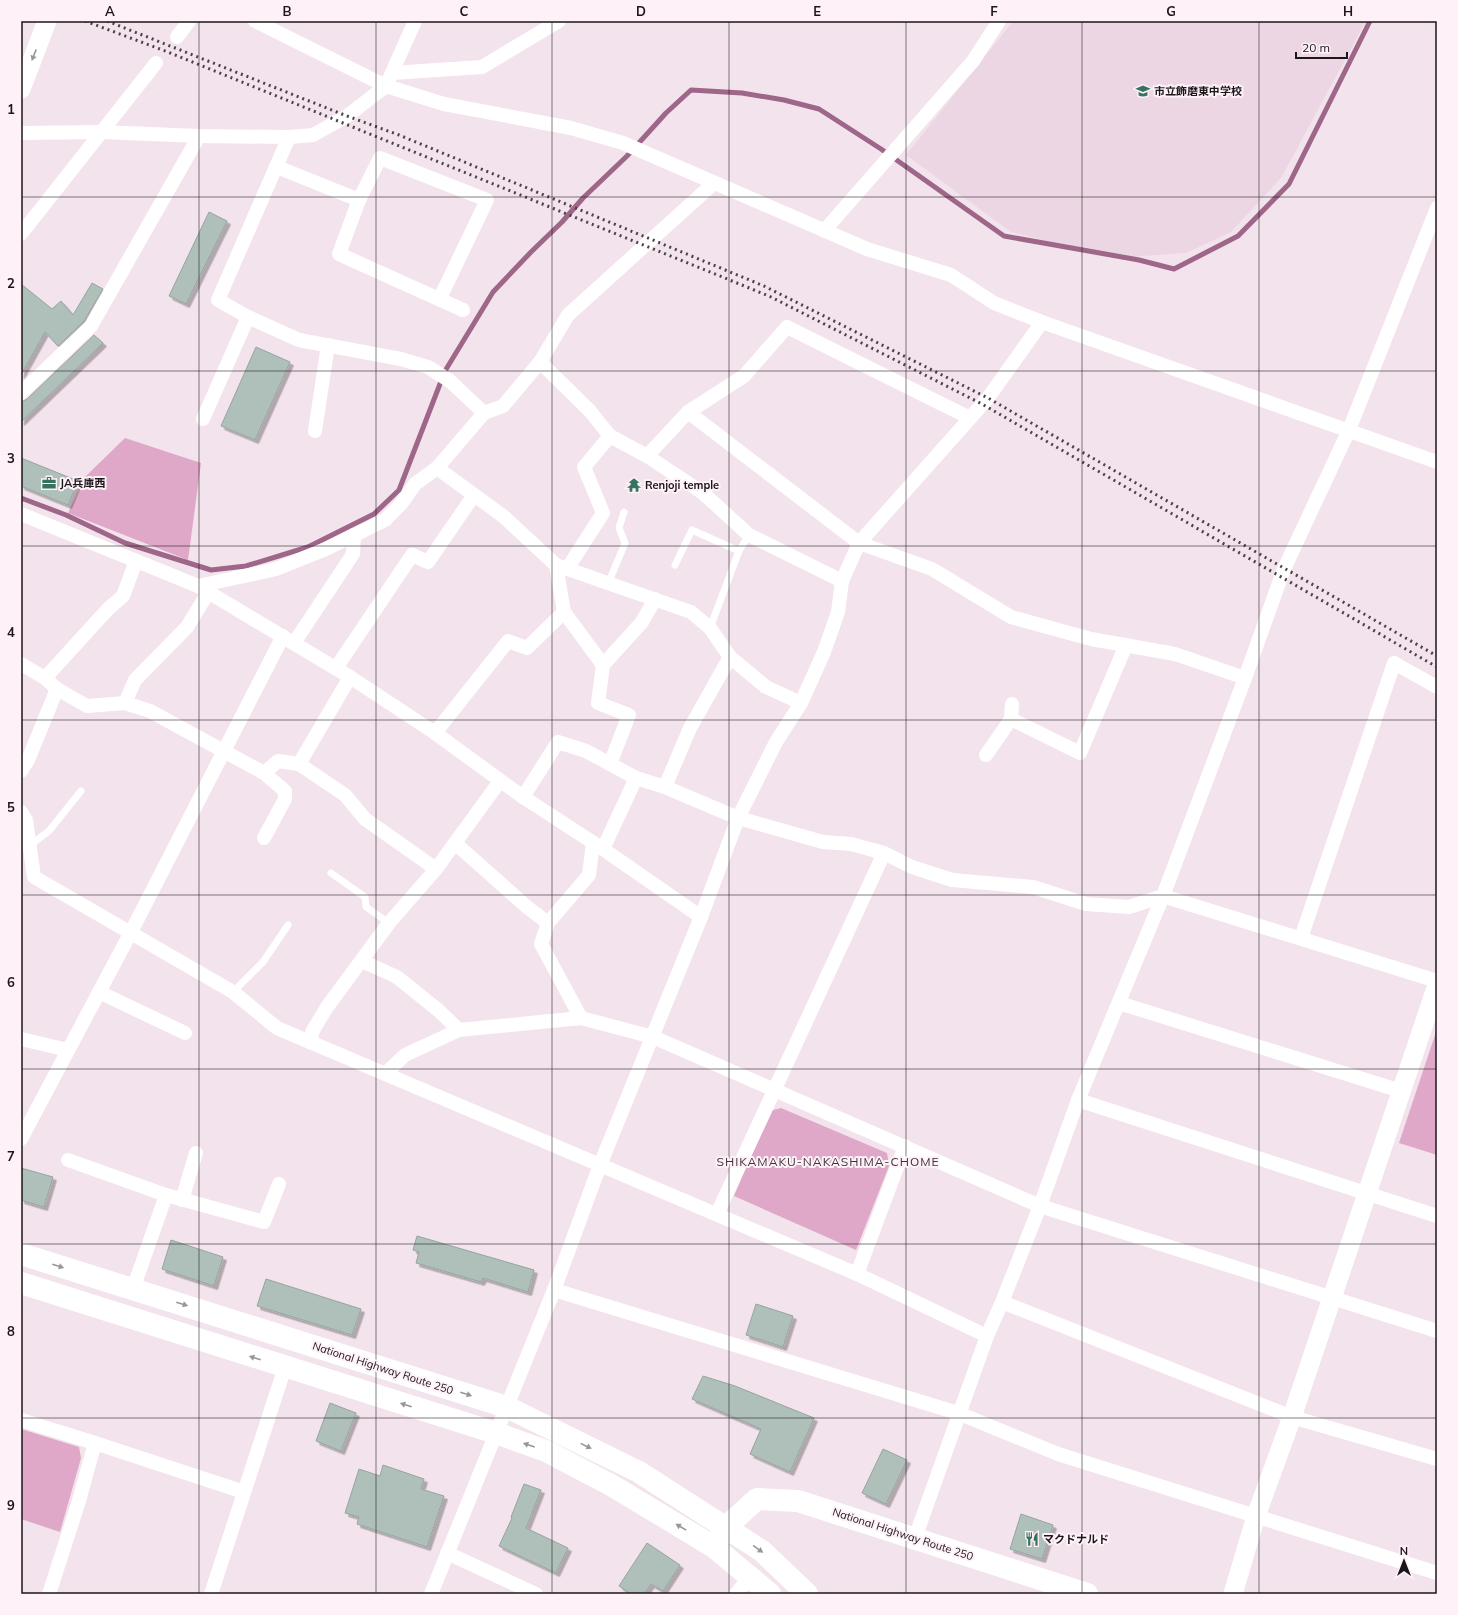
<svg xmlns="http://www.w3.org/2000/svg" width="1458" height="1615" font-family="Mulish,'Noto Sans JP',sans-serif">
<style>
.built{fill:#edd6e3}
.green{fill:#dfa8c8}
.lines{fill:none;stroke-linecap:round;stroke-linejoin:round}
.stream{stroke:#9e6688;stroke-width:5}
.building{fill:#afbfb9;stroke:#95a59f;filter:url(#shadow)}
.lane{stroke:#fff;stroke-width:7}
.street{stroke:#fff;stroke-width:14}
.secondary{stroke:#fff;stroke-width:19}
.highway{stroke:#fff;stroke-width:22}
.rail{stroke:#4b4348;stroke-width:3;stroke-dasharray:2 4;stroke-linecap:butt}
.oneway{fill:#989698}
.grid{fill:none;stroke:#1b1619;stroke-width:1;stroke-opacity:0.55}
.labels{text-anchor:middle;stroke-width:4;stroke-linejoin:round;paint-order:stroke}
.poi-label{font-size:11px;font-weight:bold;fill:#1b1619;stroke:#fef1f8;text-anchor:start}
.street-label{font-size:11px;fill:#1b1619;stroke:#fef1f8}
.neighbourhood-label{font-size:12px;letter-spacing:1px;fill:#3e3339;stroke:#fef1f8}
.neatline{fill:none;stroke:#1b1619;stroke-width:1.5}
.grid-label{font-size:13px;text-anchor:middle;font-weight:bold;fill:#1b1619}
</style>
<defs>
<filter id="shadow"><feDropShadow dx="3.5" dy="3.5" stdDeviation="0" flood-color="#0004"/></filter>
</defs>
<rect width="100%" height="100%" fill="#f3e3ec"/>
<path class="built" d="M 1013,21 L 1366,21 L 1281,178 L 1231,232 L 1186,253 L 1130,257 L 1078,249 L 1011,232 L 906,155 Z"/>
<g class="green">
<path d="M 125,438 L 201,463 L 188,560 L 68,513 L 84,478 Z"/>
<path d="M 1437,1029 L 1437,1155 L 1399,1143 Z"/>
<path d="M 781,1108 L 887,1153 L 889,1166 L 856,1250 L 734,1196 L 770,1111 Z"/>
<path d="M 21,1429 L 79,1447 L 81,1458 L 60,1532 L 21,1519 Z"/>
</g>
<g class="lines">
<path class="stream" d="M 21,498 L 66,515 L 125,543 L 211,570 L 246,566 L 308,547 L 374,514 L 399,490 L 445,371 L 493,292 L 531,252 L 562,222 L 583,198 L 627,156 L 666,113 L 691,90 L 742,93 L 784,100 L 819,109 L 881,149 L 1004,236 L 1139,260 L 1174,269 L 1238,236 L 1289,184 L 1370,21"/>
</g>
<g class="building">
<path d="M 209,212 L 227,221 L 186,304 L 169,296 Z"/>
<path d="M 92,283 L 103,289 L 84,321 L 58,346 L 45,332 L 21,375 L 21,284 L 52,309 L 61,301 L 73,315 Z"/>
<path d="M 94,335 L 103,343 L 21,422 L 21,402 L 27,399 Z"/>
<path d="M 256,347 L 290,362 L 255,440 L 221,426 Z"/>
<path d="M 21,458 L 78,481 L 68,505 L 21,486 Z"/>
<path d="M 21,1168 L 53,1177 L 44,1207 L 21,1200 Z"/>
<path d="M 417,1236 L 534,1270 L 528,1292 L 483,1278 L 481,1282 L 416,1263 L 419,1252 L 413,1250 Z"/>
<path d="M 171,1240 L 223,1257 L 214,1286 L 162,1269 Z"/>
<path d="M 266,1279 L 361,1309 L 352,1335 L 257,1306 Z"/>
<path d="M 756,1304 L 793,1316 L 783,1347 L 746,1335 Z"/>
<path d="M 703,1376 L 735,1386 L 814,1418 L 790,1472 L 750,1454 L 761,1429 L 692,1399 Z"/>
<path d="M 330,1403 L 356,1413 L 341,1451 L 316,1441 Z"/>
<path d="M 883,1449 L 907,1460 L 886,1504 L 862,1493 Z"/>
<path d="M 383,1465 L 424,1479 L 421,1489 L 444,1496 L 427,1547 L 357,1524 L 359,1517 L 345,1513 L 359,1469 L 380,1476 Z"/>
<path d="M 524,1484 L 541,1490 L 526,1528 L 568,1548 L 556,1573 L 499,1546 L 512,1518 L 511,1517 Z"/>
<path d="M 1021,1514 L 1053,1525 L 1042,1559 L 1010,1549 Z"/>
<path d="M 647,1543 L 680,1565 L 663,1591 L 651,1584 L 644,1594 L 631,1594 L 619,1586 Z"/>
</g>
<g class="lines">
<g class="lane">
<path d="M 675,565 L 692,530 L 739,551"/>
<path d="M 608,584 L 625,543 L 619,528 L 624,512"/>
<path d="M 710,628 L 739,551 L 749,535"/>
<path d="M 29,846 L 49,831 L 81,791"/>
<path d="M 331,873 L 365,897 L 366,907 L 389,923"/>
<path d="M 233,992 L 263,962 L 288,925"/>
</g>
<g class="street">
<path d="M 255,21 L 386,86 L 444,104 L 571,128 L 623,143 L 867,249 L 951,275 L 994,303 L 1042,322 L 1437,462"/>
<path d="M 177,37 L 189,21"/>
<path d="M 392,73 L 482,67 L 559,21"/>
<path d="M 21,133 L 101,132 L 199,136 L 289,137 L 313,135 L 347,116 L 386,86 L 415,21"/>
<path d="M 289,137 L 218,300 L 248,317 L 299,340 L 401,359 L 428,367 L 450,381 L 484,413"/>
<path d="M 277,167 L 359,200 L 380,158 L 487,200 L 440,298"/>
<path d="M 359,200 L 339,254 L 463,310"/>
<path d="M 824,231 L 973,61 L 999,21"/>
<path d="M 21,234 L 156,63"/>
<path d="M 540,362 L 590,411 L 610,436 L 647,456 L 703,493 L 749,535 L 842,581"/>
<path d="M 21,393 L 91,326 L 199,136"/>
<path d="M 688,412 L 859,543 L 932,569 L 1011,617 L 1091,639 L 1175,654 L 1245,678"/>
<path d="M 203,419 L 248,317"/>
<path d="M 315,431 L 328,345"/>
<path d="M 647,456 L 688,412 L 744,376 L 787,327 L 970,418"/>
<path d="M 437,468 L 503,516 L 556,565 L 691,612 L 710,628 L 730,657 L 766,687 L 801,703"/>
<path d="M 21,514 L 198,586 L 276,569 L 326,549 L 385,520 L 401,504 L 415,484 L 437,468 L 484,413 L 503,406 L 540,362 L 568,315 L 714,183"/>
<path d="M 556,565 L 564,612 L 603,665"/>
<path d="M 567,569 L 603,513 L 584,467 L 610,436"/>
<path d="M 198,586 L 350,677 L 435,733 L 523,797 L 603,849 L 701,917"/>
<path d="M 294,643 L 353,554 L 354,535"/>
<path d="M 21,664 L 45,678 L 57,689 L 87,706 L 125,703 L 150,711 L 264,773 L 285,791 L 285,799 L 264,838"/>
<path d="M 336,668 L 412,555 L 428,562 L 474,495"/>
<path d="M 45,678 L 108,609 L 123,596 L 136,561"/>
<path d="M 125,703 L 135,680 L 187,627 L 209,591"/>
<path d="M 1011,719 L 1080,753 L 1126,645"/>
<path d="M 435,733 L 508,641 L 527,648 L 564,612"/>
<path d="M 986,755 L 1011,719 L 1012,704"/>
<path d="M 299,764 L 350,677"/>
<path d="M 610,764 L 629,715 L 598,703 L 603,665 L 642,622 L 655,599"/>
<path d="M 21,771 L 28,760 L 57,689"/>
<path d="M 264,773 L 278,761 L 299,764 L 345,795 L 365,819 L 436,869"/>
<path d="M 665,787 L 690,728 L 730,657"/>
<path d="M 523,797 L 558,742 L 586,751 L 636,778 L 665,787 L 738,818 L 823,842 L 851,844 L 884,853 L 912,867 L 952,880 L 1033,887 L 1086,904 L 1129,907 L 1163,896 L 1437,981"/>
<path d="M 21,812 L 26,820 L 34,877 L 233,992 L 277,1028 L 857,1274 L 987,1336"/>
<path d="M 455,843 L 527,907 L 548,923"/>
<path d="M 603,849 L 636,778"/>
<path d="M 1301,938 L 1394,663 L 1437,687"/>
<path d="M 362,961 L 397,977 L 438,1010 L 459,1030"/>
<path d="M 99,992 L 185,1033"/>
<path d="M 1119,1003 L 1401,1091"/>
<path d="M 581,1018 L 541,944 L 548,923 L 589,875 L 593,843"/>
<path d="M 21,1039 L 68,1050"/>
<path d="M 311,1043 L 312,1032 L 327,1007 L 389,923 L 436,869 L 500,781"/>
<path d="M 385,1074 L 405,1055 L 459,1030 L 581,1018 L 653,1037 L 1040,1206 L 1437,1331"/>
<path d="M 1078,1100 L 1437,1216"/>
<path d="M 21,1139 L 131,932 L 283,636"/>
<path d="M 68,1160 L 166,1195 L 264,1222 L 279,1184"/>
<path d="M 182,1200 L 196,1153"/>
<path d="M 717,1214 L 884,853"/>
<path d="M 857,1274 L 905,1146"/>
<path d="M 133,1289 L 166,1195"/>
<path d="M 554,1290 L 958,1413 L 1058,1454 L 1437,1573"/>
<path d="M 1002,1302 L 1292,1417 L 1437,1459"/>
<path d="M 21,1420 L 95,1443 L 244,1492"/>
<path d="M 915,1538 L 987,1336 L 1002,1302 L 1040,1206 L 1078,1100 L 1163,896 L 1245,678 L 1284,569 L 1349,430 L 1437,208"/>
<path d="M 447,1553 L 536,1594"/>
<path d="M 49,1594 L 78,1504 L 95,1443"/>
<path d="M 211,1594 L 285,1367"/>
<path d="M 431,1594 L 554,1290 L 600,1165 L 701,917 L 738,818 L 776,742 L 801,703 L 824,652 L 838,612 L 842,581 L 859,543 L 988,398 L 1042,322"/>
<path d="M 736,1594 L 750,1577"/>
</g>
<g class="secondary">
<path d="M 21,89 L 47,21"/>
<path d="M 1233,1594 L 1256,1516 L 1292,1417 L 1437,985"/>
</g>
<g class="highway">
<path d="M 21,1254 L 507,1407 L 639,1472 L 762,1551 L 807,1594"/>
<path d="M 21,1283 L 496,1433 L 546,1451 L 611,1485 L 714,1547 L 770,1594"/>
<path d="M 719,1539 L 726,1527 L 757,1499 L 798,1501 L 1087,1594"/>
</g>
<g class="rail">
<path d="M 85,21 L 168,52 L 769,296 L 982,404 L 1437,667"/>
<path d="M 107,21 L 347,116 L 399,135 L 764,286 L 988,398 L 1437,656"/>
</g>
</g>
<defs><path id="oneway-solid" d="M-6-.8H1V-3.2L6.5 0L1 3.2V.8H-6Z"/></defs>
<g class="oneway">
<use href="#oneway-solid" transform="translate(34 55) rotate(111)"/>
<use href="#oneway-solid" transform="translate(58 1266) rotate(17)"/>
<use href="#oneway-solid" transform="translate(182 1304) rotate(17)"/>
<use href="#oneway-solid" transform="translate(255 1358) rotate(-162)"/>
<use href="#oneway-solid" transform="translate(466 1394) rotate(18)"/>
<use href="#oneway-solid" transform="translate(406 1405) rotate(-162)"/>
<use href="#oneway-solid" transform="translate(529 1445) rotate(-161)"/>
<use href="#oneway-solid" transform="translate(586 1446) rotate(26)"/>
<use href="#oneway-solid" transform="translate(681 1527) rotate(-149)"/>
<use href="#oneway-solid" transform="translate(758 1549) rotate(36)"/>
</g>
<path class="grid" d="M 199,21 L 199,1594M 376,21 L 376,1594M 552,21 L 552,1594M 729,21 L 729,1594M 906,21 L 906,1594M 1082,21 L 1082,1594M 1259,21 L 1259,1594M 21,197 L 1437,197M 21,371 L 1437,371M 21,546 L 1437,546M 21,720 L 1437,720M 21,895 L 1437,895M 21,1069 L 1437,1069M 21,1244 L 1437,1244M 21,1418 L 1437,1418"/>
<defs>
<symbol id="school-bare" viewBox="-9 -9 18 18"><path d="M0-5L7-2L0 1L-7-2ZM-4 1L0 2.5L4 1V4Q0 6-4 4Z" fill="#36735e" stroke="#fef1f8" stroke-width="2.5" paint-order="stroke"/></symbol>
<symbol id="office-bare" viewBox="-9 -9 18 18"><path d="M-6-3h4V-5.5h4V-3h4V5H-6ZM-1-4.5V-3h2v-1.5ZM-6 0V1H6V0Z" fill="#36735e" stroke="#fef1f8" stroke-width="2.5" paint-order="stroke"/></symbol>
<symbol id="temple-bare" viewBox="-9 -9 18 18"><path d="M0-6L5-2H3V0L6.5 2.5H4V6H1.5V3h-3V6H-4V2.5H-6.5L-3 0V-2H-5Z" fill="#36735e" stroke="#fef1f8" stroke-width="2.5" paint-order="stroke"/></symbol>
<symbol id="restaurant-bare" viewBox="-9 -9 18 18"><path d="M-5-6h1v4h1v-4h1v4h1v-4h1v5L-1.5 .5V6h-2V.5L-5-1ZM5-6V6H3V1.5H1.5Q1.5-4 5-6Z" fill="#36735e" stroke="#fef1f8" stroke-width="2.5" paint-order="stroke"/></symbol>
</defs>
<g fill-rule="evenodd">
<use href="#school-bare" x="1133" y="81" width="20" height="20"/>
<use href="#office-bare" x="39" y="473" width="20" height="20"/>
<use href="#temple-bare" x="624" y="475" width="20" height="20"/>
<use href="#restaurant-bare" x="1022" y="1529" width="20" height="20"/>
</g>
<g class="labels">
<g class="poi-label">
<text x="1154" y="95">市立飾磨東中学校</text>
<text x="60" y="487">JA兵庫西</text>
<text x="645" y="489">Renjoji temple</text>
<text x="1043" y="1543">マクドナルド</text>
</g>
<g class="street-label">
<text transform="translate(383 1368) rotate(18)" y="4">National Highway Route 250</text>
<text transform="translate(903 1534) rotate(18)" y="4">National Highway Route 250</text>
</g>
<g class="neighbourhood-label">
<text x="828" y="1166">SHIKAMAKU-NAKASHIMA-CHOME</text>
</g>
</g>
<rect width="1458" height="1615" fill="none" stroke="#fef1f8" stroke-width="44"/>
<g transform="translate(1404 1561)" stroke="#fef1f8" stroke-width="3" paint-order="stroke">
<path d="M0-3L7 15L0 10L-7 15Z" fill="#1b1619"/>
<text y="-6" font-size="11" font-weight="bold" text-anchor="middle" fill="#1b1619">N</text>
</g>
<path d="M1296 52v6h51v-6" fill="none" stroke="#1b1619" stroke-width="2"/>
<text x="1302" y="52" font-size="12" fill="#1b1619" stroke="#fef1f8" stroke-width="3" paint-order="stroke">20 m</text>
<rect x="22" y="22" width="1414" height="1571" class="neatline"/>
<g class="grid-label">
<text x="110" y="16">A</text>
<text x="287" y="16">B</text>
<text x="464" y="16">C</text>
<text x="641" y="16">D</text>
<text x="817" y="16">E</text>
<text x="994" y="16">F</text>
<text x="1171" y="16">G</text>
<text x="1348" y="16">H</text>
<text x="11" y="114">1</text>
<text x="11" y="288">2</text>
<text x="11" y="463">3</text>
<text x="11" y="637">4</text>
<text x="11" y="812">5</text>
<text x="11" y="987">6</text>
<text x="11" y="1161">7</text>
<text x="11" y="1336">8</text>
<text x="11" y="1510">9</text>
</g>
</svg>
